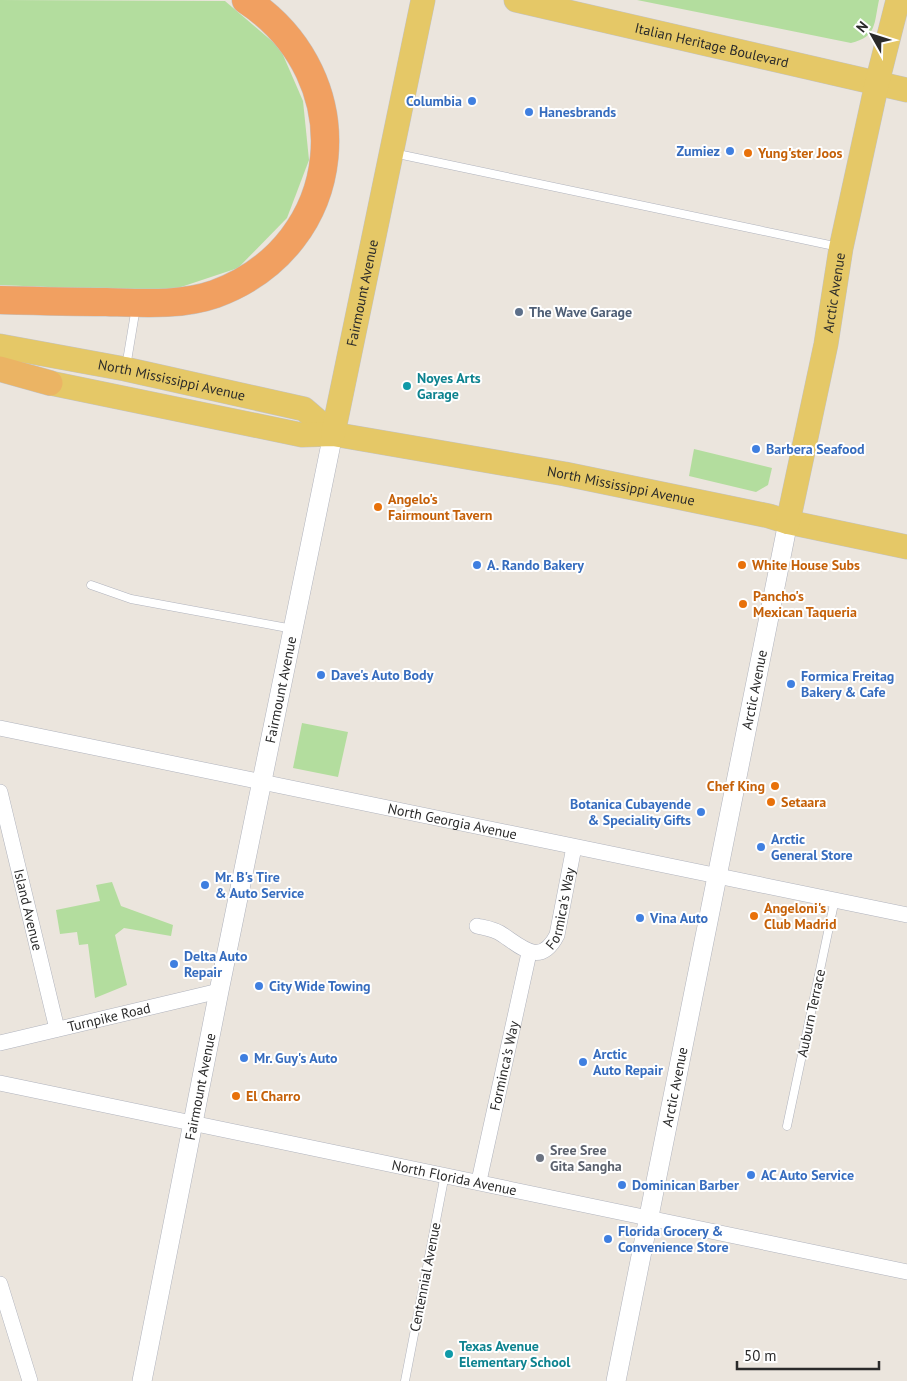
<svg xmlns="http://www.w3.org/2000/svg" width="907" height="1381" font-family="'PT Sans',sans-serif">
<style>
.green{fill:#b3dd9e}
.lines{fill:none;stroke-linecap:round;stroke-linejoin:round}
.service-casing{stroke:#b0b3bd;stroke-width:9}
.minor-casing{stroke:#b0b3bd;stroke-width:16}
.tertiary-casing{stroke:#b0b3bd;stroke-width:20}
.primary-casing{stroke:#c3c3c3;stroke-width:25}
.trunk-casing{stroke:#c3c3c3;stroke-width:26}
.motorway-casing{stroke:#c3c3c3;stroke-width:29}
.service{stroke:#fff;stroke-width:8}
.minor{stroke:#fff;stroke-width:15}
.tertiary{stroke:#fff;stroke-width:19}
.primary{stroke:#e5c867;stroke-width:24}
.trunk{stroke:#ebb464;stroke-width:25}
.motorway{stroke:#f1a061;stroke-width:28}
.shop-dot{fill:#3f7fe0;stroke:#fff;stroke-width:2}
.food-dot{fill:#e8710a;stroke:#fff;stroke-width:2}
.service-dot{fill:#5c6f8a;stroke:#fff;stroke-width:2}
.culture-dot{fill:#0f9aa8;stroke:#fff;stroke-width:2}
.worship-dot{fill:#6b7280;stroke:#fff;stroke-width:2}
.labels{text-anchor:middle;stroke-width:4;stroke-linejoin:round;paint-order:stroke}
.street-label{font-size:14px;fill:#2a2a2a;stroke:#fff}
.shop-label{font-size:14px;font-weight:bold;fill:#366cbe;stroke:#fff;text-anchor:start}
.food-label{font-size:14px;font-weight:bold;fill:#c56008;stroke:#fff;text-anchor:start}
.service-label{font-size:14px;font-weight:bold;fill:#4e5e75;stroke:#fff;text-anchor:start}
.culture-label{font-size:14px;font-weight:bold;fill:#0d838f;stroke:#fff;text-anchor:start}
.worship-label{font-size:14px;font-weight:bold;fill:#5b616d;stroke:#fff;text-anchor:start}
</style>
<rect width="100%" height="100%" fill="#ebe5dd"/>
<g class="green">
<path d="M 0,0 L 225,1 L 280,48 L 303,101 L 309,160 L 287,218 L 238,268 L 166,292 L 0,285 Z"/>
<path d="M 637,0 L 879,0 C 874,23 877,37 851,43 Z"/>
<path d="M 694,449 L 772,468 L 768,485 L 756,492 L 689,476 Z"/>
<path d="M 302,723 L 348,732 L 338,777 L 293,768 Z"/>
<path d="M 112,882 L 121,906 L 173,925 L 171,936 L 124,928 L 115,935 L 127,985 L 95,998 L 88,944 L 79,945 L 77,932 L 60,934 L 56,910 L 100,901 L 96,885 Z"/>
</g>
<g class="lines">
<defs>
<g id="service">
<path d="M 393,153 L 839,247"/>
<path d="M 126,367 L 136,307"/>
<path d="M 91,585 L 131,599 L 293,629"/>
<path d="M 787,1126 L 835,899"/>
<path d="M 405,1381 L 445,1174"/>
</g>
<g id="minor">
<path id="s1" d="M 0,728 L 907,915"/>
<path id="s2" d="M 0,792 L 57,1029"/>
<path id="s3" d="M 477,926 C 486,928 495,929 503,935 C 524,949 541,966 557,935 L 574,847"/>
<path id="s4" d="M 0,1043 L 219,991"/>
<path id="s5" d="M 0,1083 L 907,1272"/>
<path id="s6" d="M 479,1181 L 529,953"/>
<path d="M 0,1284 L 30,1381"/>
</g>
<g id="tertiary">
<path id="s7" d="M 142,1381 L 219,991 L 333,434"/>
<path id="s8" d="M 616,1381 L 788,522"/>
</g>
<g id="primary">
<path id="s9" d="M 516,0 L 907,90"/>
<path id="s10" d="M 0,346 L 125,369 L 304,409 L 333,434"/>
<path id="s11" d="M 50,383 L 302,435 L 333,434 L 565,474 L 769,516 L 788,522 L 907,547"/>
<path id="s12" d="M 333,434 L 423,0"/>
<path id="s13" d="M 788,522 L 826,344 L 841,248 L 877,83 L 898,0"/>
</g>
<path id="trunk" d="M 0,369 L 50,383"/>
<path id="motorway" d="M 0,300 C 35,301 71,302 106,302 C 141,303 181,306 215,294 C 348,245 363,77 246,0"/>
</defs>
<use href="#service" class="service-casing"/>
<use href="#minor" class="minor-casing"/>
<use href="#tertiary" class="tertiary-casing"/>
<use href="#primary" class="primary-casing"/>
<use href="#trunk" class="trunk-casing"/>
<use href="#motorway" class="motorway-casing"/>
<use href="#service" class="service"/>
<use href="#minor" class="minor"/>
<use href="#tertiary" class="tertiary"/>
<use href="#primary" class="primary"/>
<use href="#trunk" class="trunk"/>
<use href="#motorway" class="motorway"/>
</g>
<g class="shop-dot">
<circle cx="472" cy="101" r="5"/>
<circle cx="529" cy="112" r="5"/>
<circle cx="730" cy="151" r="5"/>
<circle cx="756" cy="449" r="5"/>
<circle cx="477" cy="565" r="5"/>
<circle cx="321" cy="675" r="5"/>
<circle cx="791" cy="684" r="5"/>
<circle cx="701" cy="812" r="5"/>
<circle cx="761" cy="847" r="5"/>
<circle cx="205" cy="885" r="5"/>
<circle cx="640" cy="918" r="5"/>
<circle cx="174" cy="964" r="5"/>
<circle cx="259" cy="986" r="5"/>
<circle cx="244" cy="1058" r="5"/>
<circle cx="583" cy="1062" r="5"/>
<circle cx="751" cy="1175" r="5"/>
<circle cx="622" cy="1185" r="5"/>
<circle cx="608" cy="1239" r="5"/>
</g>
<g class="food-dot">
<circle cx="748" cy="153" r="5"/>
<circle cx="378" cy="507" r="5"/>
<circle cx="742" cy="565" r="5"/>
<circle cx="743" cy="604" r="5"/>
<circle cx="775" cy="786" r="5"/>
<circle cx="771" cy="802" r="5"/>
<circle cx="754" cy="916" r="5"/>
<circle cx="236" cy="1096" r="5"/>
</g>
<circle class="service-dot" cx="519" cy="312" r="5"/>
<g class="culture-dot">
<circle cx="407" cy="386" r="5"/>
<circle cx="449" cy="1354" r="5"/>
</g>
<circle class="worship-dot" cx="540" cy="1158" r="5"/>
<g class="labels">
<g class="street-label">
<text dy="5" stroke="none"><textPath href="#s9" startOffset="201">Italian Heritage Boulevard</textPath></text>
<text dy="5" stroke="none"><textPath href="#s12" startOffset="144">Fairmount Avenue</textPath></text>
<text dy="5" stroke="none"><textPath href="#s13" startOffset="234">Arctic Avenue</textPath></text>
<text dy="5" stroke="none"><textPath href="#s10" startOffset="175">North Mississippi Avenue</textPath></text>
<text dy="5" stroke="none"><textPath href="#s11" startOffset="581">North Mississippi Avenue</textPath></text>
<text dy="5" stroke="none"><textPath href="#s7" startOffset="705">Fairmount Avenue</textPath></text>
<text dy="5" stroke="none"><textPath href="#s8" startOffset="705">Arctic Avenue</textPath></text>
<text dy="5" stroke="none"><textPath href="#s1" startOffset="462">North Georgia Avenue</textPath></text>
<text dy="5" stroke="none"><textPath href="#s3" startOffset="121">Formica's Way</textPath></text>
<text dy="5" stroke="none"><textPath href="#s2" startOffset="121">Island Avenue</textPath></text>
<text transform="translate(811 1013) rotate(-78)" y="5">Auburn Terrace</text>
<text dy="5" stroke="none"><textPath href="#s4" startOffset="112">Turnpike Road</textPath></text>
<text dy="5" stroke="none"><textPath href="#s6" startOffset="118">Forminca's Way</textPath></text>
<text dy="5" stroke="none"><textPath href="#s7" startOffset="300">Fairmount Avenue</textPath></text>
<text dy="5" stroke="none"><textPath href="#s8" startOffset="300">Arctic Avenue</textPath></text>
<text dy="5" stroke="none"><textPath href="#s5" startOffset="464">North Florida Avenue</textPath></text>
<text transform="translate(425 1277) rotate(-79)" y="5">Centennial Avenue</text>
</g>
<g class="shop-label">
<text x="462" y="106" text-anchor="end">Columbia</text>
<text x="539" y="117">Hanesbrands</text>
<text x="720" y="156" text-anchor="end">Zumiez</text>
<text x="766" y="454">Barbera Seafood</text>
<text x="487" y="570">A. Rando Bakery</text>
<text x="331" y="680">Dave's Auto Body</text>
<text x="801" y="681">Formica Freitag<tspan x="801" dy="16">Bakery &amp; Cafe</tspan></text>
<text x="691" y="809" text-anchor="end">Botanica Cubayende<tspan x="691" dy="16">&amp; Speciality Gifts</tspan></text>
<text x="771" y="844">Arctic<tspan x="771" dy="16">General Store</tspan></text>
<text x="215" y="882">Mr. B's Tire<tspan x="215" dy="16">&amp; Auto Service</tspan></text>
<text x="650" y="923">Vina Auto</text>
<text x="184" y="961">Delta Auto<tspan x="184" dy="16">Repair</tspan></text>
<text x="269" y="991">City Wide Towing</text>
<text x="593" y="1059">Arctic<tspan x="593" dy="16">Auto Repair</tspan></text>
<text x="254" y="1063">Mr. Guy's Auto</text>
<text x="761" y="1180">AC Auto Service</text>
<text x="632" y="1190">Dominican Barber</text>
<text x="618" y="1236">Florida Grocery &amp;<tspan x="618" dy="16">Convenience Store</tspan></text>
</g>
<g class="food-label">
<text x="758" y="158">Yung'ster Joos</text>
<text x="388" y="504">Angelo's<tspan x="388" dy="16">Fairmount Tavern</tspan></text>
<text x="752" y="570">White House Subs</text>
<text x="753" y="601">Pancho's<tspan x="753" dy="16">Mexican Taqueria</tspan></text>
<text x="765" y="791" text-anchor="end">Chef King</text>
<text x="781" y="807">Setaara</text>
<text x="764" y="913">Angeloni's<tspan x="764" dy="16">Club Madrid</tspan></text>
<text x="246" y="1101">El Charro</text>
</g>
<g class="service-label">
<text x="529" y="317">The Wave Garage</text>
</g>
<g class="culture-label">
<text x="417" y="383">Noyes Arts<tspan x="417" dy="16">Garage</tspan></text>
<text x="459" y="1351">Texas Avenue<tspan x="459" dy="16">Elementary School</tspan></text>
</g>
<g class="worship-label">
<text x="550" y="1155">Sree Sree<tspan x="550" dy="16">Gita Sangha</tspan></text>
</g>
</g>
<g transform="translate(872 35) rotate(309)" stroke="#ffffff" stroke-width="4" paint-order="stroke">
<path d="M0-4L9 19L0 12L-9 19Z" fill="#2a2a2a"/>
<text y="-8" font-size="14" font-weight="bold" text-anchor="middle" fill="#2a2a2a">N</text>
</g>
<path d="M737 1361v8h142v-8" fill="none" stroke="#2a2a2a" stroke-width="2.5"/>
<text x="744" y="1361" font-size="15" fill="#2a2a2a" stroke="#ffffff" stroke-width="4" paint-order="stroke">50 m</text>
</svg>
